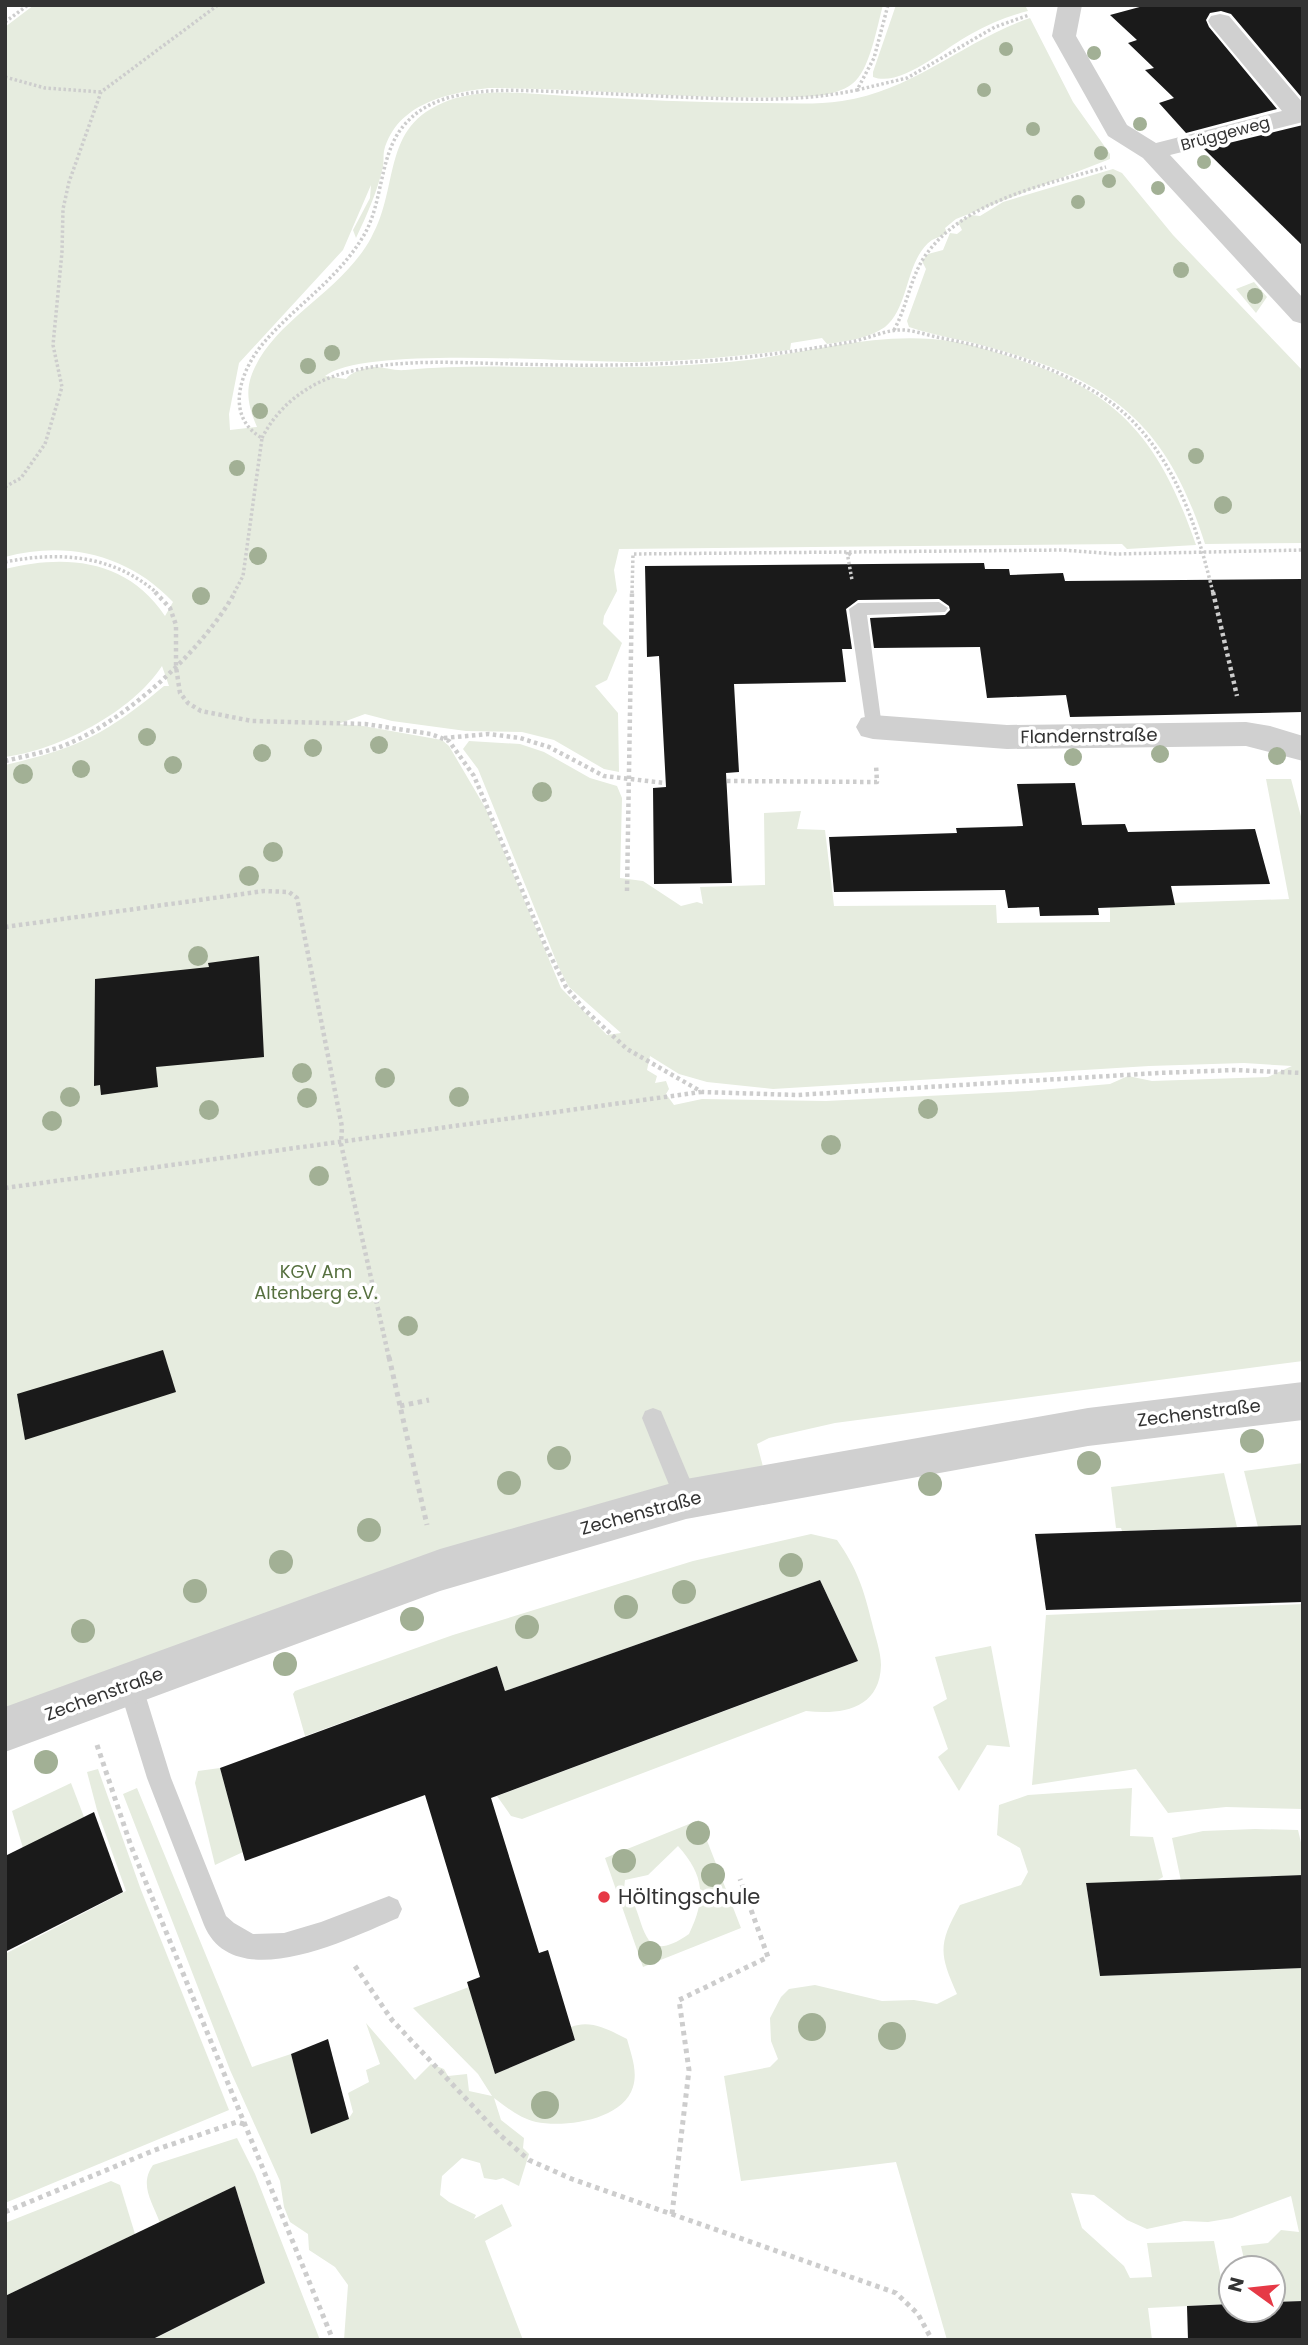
<svg xmlns="http://www.w3.org/2000/svg" width="1308" height="2345" font-family="Poppins,sans-serif">
<style>
.green{fill:#e6ecdf;fill-rule:evenodd}
.building{fill:#1a1a1a}
.lines{fill:none;stroke-linecap:round;stroke-linejoin:round}
.path-far2{stroke:#cdcdcd;stroke-width:3.5;stroke-dasharray:2.5 2.5;stroke-linecap:butt}
.path-far1{stroke:#cdcdcd;stroke-width:4.5;stroke-dasharray:3.5 3.5;stroke-linecap:butt}
.path{stroke:#cdcdcd;stroke-width:5;stroke-dasharray:4.5 4.5;stroke-linecap:butt}
.service{fill:#d0d0d0;fill-rule:evenodd}
.minor{fill:#d0d0d0;fill-rule:evenodd}
.tree{fill:#a2b095}
.poi-dot{fill:#e63946;stroke:#fff;stroke-width:2.5}
.labels{text-anchor:middle;stroke-width:7;stroke-linejoin:round;paint-order:stroke}
.far-street-label{font-size:16px;fill:#333;stroke:#fff}
.street-label{font-size:18px;fill:#333;stroke:#fff}
.park-label{font-size:18px;fill:#56703f;stroke:#fff}
.near-poi-label{font-size:21px;fill:#333;stroke:#fff;text-anchor:start}
</style>
<rect width="100%" height="100%" fill="#fff"/>
<g class="green">
<path d="M 34,5 L 883,5 C 877,26 870,71 852,84 C 843,91 828,95 817,96 C 708,102 598,88 489,88 C 448,93 397,103 384,151 C 383,156 384,162 383,167 C 377,192 367,215 356,238 L 353,230 L 370,198 L 371,185 L 343,250 L 239,363 L 229,414 L 230,430 L 257,427 C 248,406 244,389 255,367 C 279,317 342,291 371,238 C 402,183 378,122 456,98 C 491,88 532,94 567,96 C 632,99 697,103 763,103 C 789,103 816,105 842,101 C 915,90 963,41 1030,18 L 1073,102 L 1110,154 L 1110,159 L 956,219 L 945,228 L 947,233 C 942,236 936,238 932,240 C 905,259 910,307 885,327 C 868,339 846,341 827,344 L 822,338 L 791,343 L 790,350 C 739,356 687,361 636,362 C 576,363 365,345 325,376 L 346,379 C 351,372 364,368 374,367 C 384,367 395,371 405,370 C 456,365 507,367 558,367 C 622,368 685,367 748,360 C 808,352 871,334 932,339 C 967,341 1006,355 1039,367 C 1131,401 1165,456 1196,545 L 1127,549 L 1122,544 L 619,549 L 614,570 L 617,591 L 604,616 L 603,624 L 622,643 L 607,680 L 595,686 L 618,713 L 619,772 L 604,769 L 554,740 L 522,732 L 466,731 L 392,721 L 365,714 L 338,724 L 363,726 L 442,740 L 449,746 L 486,809 L 561,988 L 607,1035 L 621,1033 L 569,987 L 559,968 L 478,769 L 463,749 L 469,741 L 520,744 L 544,752 L 590,778 L 617,786 L 622,798 L 620,878 L 643,881 L 681,906 L 697,902 L 703,904 L 700,887 L 765,885 L 764,813 L 801,811 L 797,829 L 825,830 L 834,906 L 996,905 L 997,923 L 1110,922 L 1110,905 L 1289,899 L 1266,779 L 1291,779 L 1303,824 L 1303,1361 L 835,1423 L 769,1438 L 757,1444 L 766,1478 L 5,1730 L 5,765 C 79,748 106,734 164,686 L 169,686 L 162,666 C 132,712 59,750 5,757 L 5,569 C 66,554 127,559 165,616 L 173,602 C 129,555 67,540 5,557 L 5,27 ZM 650,1056 L 679,1074 L 707,1082 L 773,1089 L 1149,1066 L 1244,1063 L 1292,1066 L 1268,1077 L 1152,1081 L 1128,1076 L 1110,1084 L 1028,1091 L 826,1101 L 702,1099 L 674,1105 L 666,1094 L 669,1089 L 666,1081 L 655,1083 L 657,1076 L 647,1070 Z"/>
<path d="M 896,5 L 1025,5 L 1028,11 C 1008,16 989,24 971,34 C 946,47 901,88 873,77 L 873,72 Z"/>
<path d="M 1113,169 L 1122,173 L 1173,235 L 1303,371 L 1303,543 L 1205,544 C 1167,424 1112,381 992,348 C 965,340 936,336 909,327 L 907,321 L 926,269 L 922,261 L 928,254 L 943,250 L 950,233 L 957,234 L 962,230 L 958,222 L 971,215 L 980,216 L 1003,202 Z"/>
<path d="M 1254,282 L 1267,297 L 1256,313 L 1236,289 Z"/>
<path d="M 1303,1463 L 1303,1525 L 1258,1527 L 1244,1471 Z"/>
<path d="M 1224,1473 L 1237,1527 L 1122,1531 L 1121,1528 L 1116,1528 L 1111,1487 Z"/>
<path d="M 811,1534 L 837,1540 C 857,1568 864,1590 872,1623 C 875,1636 881,1652 881,1665 C 880,1710 840,1715 806,1711 L 522,1819 L 511,1816 L 497,1796 L 858,1661 L 820,1580 L 505,1691 L 497,1666 L 305,1736 L 293,1694 L 295,1691 L 453,1635 L 693,1561 Z"/>
<path d="M 1303,1604 L 1303,1809 L 1226,1807 L 1168,1813 L 1136,1769 L 1032,1785 L 1046,1615 Z"/>
<path d="M 991,1646 L 1010,1747 L 987,1745 L 959,1791 L 938,1757 L 948,1749 L 933,1707 L 947,1699 L 935,1657 Z"/>
<path d="M 220,1768 L 243,1852 L 215,1865 L 195,1783 L 198,1771 Z"/>
<path d="M 98,1769 L 141,1890 L 229,2110 L 5,2203 L 5,1954 L 126,1891 L 97,1810 L 87,1772 Z"/>
<path d="M 71,1783 L 84,1817 L 23,1848 L 12,1811 Z"/>
<path d="M 137,1788 L 252,2067 L 291,2054 L 311,2133 L 349,2118 L 353,2112 L 348,2093 L 369,2082 L 366,2070 L 380,2064 L 366,2023 L 415,2080 L 431,2064 L 444,2069 L 448,2076 L 467,2074 L 469,2091 L 492,2096 L 478,2074 L 413,2008 L 469,1987 L 495,2074 L 575,2040 L 571,2027 C 591,2019 609,2030 627,2039 C 631,2054 638,2071 633,2087 C 623,2120 565,2128 536,2122 C 521,2119 506,2107 494,2098 L 501,2120 L 524,2138 L 523,2148 L 529,2154 L 519,2186 L 503,2178 L 496,2180 L 484,2178 L 480,2163 L 462,2158 L 442,2176 L 440,2195 L 449,2202 L 476,2215 L 474,2219 L 502,2204 L 512,2226 L 485,2241 L 523,2340 L 344,2340 L 348,2285 L 335,2267 L 309,2250 L 308,2234 L 290,2222 L 284,2207 L 280,2181 L 230,2070 L 123,1794 Z"/>
<path d="M 1132,1788 L 1130,1836 L 1153,1837 L 1163,1877 L 1156,1881 L 1086,1884 L 1100,1976 L 1303,1968 L 1303,2301 L 1273,2302 L 1273,2268 L 1246,2268 L 1241,2246 L 1268,2243 L 1281,2230 L 1299,2232 L 1291,2196 L 1232,2218 L 1208,2222 L 1184,2221 L 1147,2229 L 1127,2220 L 1094,2195 L 1071,2193 L 1082,2228 L 1124,2266 L 1130,2278 L 1152,2277 L 1147,2243 L 1214,2241 L 1226,2304 L 1148,2308 L 1152,2340 L 947,2340 L 896,2162 L 741,2181 L 724,2076 L 770,2067 L 778,2059 L 771,2041 L 770,2018 L 781,1997 L 789,1989 L 815,1985 L 882,2001 L 914,2000 L 937,2004 L 957,1994 C 939,1954 938,1944 960,1905 L 1021,1885 L 1028,1872 L 1020,1848 L 997,1835 L 999,1805 L 1028,1795 Z"/>
<path d="M 699,1820 L 741,1928 L 643,1967 L 605,1858 ZM 678,1846 C 705,1876 706,1899 689,1934 C 635,1972 648,1911 624,1889 L 625,1880 L 648,1875 Z"/>
<path d="M 1255,1829 L 1298,1830 L 1303,1851 L 1303,1875 L 1181,1881 L 1172,1838 L 1203,1831 Z"/>
<path d="M 237,2138 L 255,2174 L 320,2340 L 152,2340 L 265,2283 L 235,2186 L 160,2223 C 152,2201 139,2185 153,2165 Z"/>
<path d="M 111,2181 L 120,2185 L 135,2234 L 5,2296 L 5,2223 Z"/>
</g>
<g class="building">
<path d="M 1147,5 L 1303,5 L 1303,99 L 1231,14 L 1221,11 L 1210,13 L 1206,20 L 1209,27 L 1277,109 L 1186,133 L 1159,103 L 1174,98 L 1145,70 L 1154,68 L 1128,43 L 1137,40 L 1110,15 Z"/>
<path d="M 1303,125 L 1303,246 L 1204,149 Z"/>
<path d="M 984,563 L 985,569 L 1009,569 L 1010,575 L 1063,573 L 1065,581 L 1303,579 L 1303,712 L 1070,717 L 1066,695 L 987,698 L 980,647 L 874,648 L 870,618 L 945,615 L 950,610 L 949,606 L 939,599 L 858,600 L 846,609 L 852,649 L 842,649 L 846,682 L 734,684 L 739,772 L 726,773 L 732,883 L 654,884 L 653,788 L 666,787 L 659,656 L 647,657 L 645,566 Z"/>
<path d="M 1075,783 L 1082,825 L 1125,824 L 1128,832 L 1255,829 L 1270,884 L 1171,886 L 1175,905 L 1098,908 L 1099,915 L 1040,916 L 1039,907 L 1008,908 L 1005,890 L 834,892 L 829,837 L 957,833 L 956,828 L 1023,826 L 1017,784 Z"/>
<path d="M 259,956 L 264,1057 L 156,1067 L 158,1087 L 101,1095 L 100,1085 L 94,1086 L 95,979 L 209,967 L 208,963 Z"/>
<path d="M 163,1350 L 176,1392 L 25,1440 L 17,1394 Z"/>
<path d="M 1303,1525 L 1303,1602 L 1046,1610 L 1035,1534 Z"/>
<path d="M 820,1580 L 858,1661 L 491,1798 L 539,1953 L 548,1950 L 575,2040 L 495,2074 L 467,1982 L 480,1977 L 425,1795 L 245,1861 L 220,1768 L 497,1666 L 505,1691 Z"/>
<path d="M 94,1812 L 123,1892 L 5,1952 L 5,1856 Z"/>
<path d="M 1303,1875 L 1303,1968 L 1100,1976 L 1086,1883 Z"/>
<path d="M 328,2039 L 349,2119 L 311,2134 L 291,2054 Z"/>
<path d="M 235,2186 L 265,2283 L 151,2340 L 5,2340 L 5,2296 Z"/>
<path d="M 1303,2301 L 1303,2340 L 1188,2340 L 1187,2306 L 1231,2304 L 1231,2310 L 1273,2310 L 1273,2302 Z"/>
</g>
<g class="lines">
<g class="path-far2">
<path d="M 5,22 L 28,5"/>
<path d="M 5,77 L 45,88 L 101,92"/>
<path d="M 857,90 L 907,78 L 995,27 L 1029,15"/>
<path d="M 894,330 C 907,307 910,278 925,256 C 964,200 1045,185 1106,167"/>
<path d="M 262,438 C 279,404 311,381 348,372 C 402,358 459,363 515,364 C 582,366 649,366 717,360 C 761,356 806,350 850,342 C 868,339 886,329 904,330 C 917,331 930,336 942,338 C 996,349 1048,364 1095,392 C 1167,434 1195,517 1213,593"/>
<path d="M 5,487 L 21,478 L 45,444 L 62,387 L 53,345 L 62,252 L 63,209 L 69,182 L 101,92 L 218,5"/>
<path d="M 851,555 L 847,552 L 852,580"/>
<path d="M 5,562 C 60,551 113,555 157,593"/>
<path d="M 234,593 L 243,576 L 262,438 C 222,415 242,366 267,339 C 299,303 339,278 364,235 C 385,199 378,148 410,119 C 421,108 436,101 451,97 C 489,87 529,91 567,92 C 625,94 683,98 741,99 C 780,100 819,98 857,90 L 874,58 L 888,5"/>
<path d="M 632,593 L 633,554 L 1063,550 L 1116,554 L 1303,550"/>
</g>
<g class="path-far1">
<path d="M 155,592 L 170,608 L 176,625 L 176,667 L 180,693 L 188,703 L 201,711 L 252,721 L 365,724 L 431,734 L 449,741 L 474,776 L 546,947 L 566,987 L 584,1009 L 627,1049 L 702,1092 L 797,1095 L 1158,1073 L 1234,1070 L 1303,1073"/>
<path d="M 1213,592 L 1237,696"/>
<path d="M 444,738 L 489,734 L 520,738 L 549,747 L 604,776 L 665,783"/>
<path d="M 5,761 C 22,757 40,753 57,748 C 121,726 203,651 235,592"/>
<path d="M 727,781 L 877,782 L 876,765"/>
<path d="M 627,891 L 632,592"/>
<path d="M 5,927 L 264,891 L 289,892 L 297,898 L 342,1127 L 341,1144 L 389,1358"/>
<path d="M 5,1188 L 701,1092"/>
</g>
<g class="path">
<path d="M 389,1357 L 427,1525"/>
<path d="M 400,1406 L 429,1400"/>
<path d="M 97,1745 L 131,1846 L 333,2340"/>
<path d="M 355,1966 L 392,2020 L 500,2135 L 529,2160 L 572,2179 L 896,2293 L 918,2314 L 932,2340"/>
<path d="M 5,2212 L 155,2150 L 237,2122 L 244,2124"/>
<path d="M 672,2214 L 689,2070 L 679,2000 L 768,1957 L 740,1879"/>
</g>
<g class="service">
<path d="M 939,602 L 948,608 L 945,612 L 867,615 L 882,727 L 879,732 L 867,732 L 849,609 L 858,603 Z"/>
<path d="M 653,1408 L 661,1411 L 698,1499 L 694,1507 L 686,1510 L 678,1507 L 642,1418 L 645,1411 Z"/>
<path d="M 130,1672 L 139,1675 L 142,1684 L 171,1778 L 226,1916 L 234,1923 L 253,1934 L 284,1933 L 321,1922 L 389,1896 L 398,1900 L 402,1909 L 398,1918 C 351,1938 234,1997 204,1925 L 147,1778 L 118,1684 L 121,1675 Z"/>
</g>
<g class="minor">
<path d="M 1058,5 L 1082,5 L 1076,36 L 1127,125 L 1156,143 L 1282,111 L 1211,26 L 1208,21 L 1211,16 L 1220,14 L 1229,16 L 1303,103 L 1303,122 L 1170,155 L 1303,298 L 1303,324 L 1293,321 L 1143,158 L 1108,136 L 1052,36 Z"/>
<path d="M 873,715 L 1007,725 L 1246,722 L 1270,726 L 1303,736 L 1303,761 L 1246,746 L 1007,749 L 873,739 L 861,736 L 856,727 L 861,718 Z"/>
<path d="M 1303,1382 L 1303,1420 L 1088,1446 L 686,1519 L 440,1591 L 5,1752 L 5,1707 L 440,1549 L 686,1479 L 1088,1408 Z"/>
</g>
</g>
<g class="tree">
<circle cx="1006" cy="49" r="7"/>
<circle cx="1094" cy="53" r="7"/>
<circle cx="984" cy="90" r="7"/>
<circle cx="1140" cy="124" r="7"/>
<circle cx="1033" cy="129" r="7"/>
<circle cx="1101" cy="153" r="7"/>
<circle cx="1204" cy="162" r="7"/>
<circle cx="1109" cy="181" r="7"/>
<circle cx="1158" cy="188" r="7"/>
<circle cx="1078" cy="202" r="7"/>
<circle cx="1181" cy="270" r="8"/>
<circle cx="1255" cy="296" r="8"/>
<circle cx="332" cy="353" r="8"/>
<circle cx="308" cy="366" r="8"/>
<circle cx="260" cy="411" r="8"/>
<circle cx="1196" cy="456" r="8"/>
<circle cx="237" cy="468" r="8"/>
<circle cx="1223" cy="505" r="9"/>
<circle cx="258" cy="556" r="9"/>
<circle cx="201" cy="596" r="9"/>
<circle cx="147" cy="737" r="9"/>
<circle cx="379" cy="745" r="9"/>
<circle cx="313" cy="748" r="9"/>
<circle cx="262" cy="753" r="9"/>
<circle cx="1160" cy="754" r="9"/>
<circle cx="1277" cy="756" r="9"/>
<circle cx="1073" cy="757" r="9"/>
<circle cx="173" cy="765" r="9"/>
<circle cx="81" cy="769" r="9"/>
<circle cx="23" cy="774" r="10"/>
<circle cx="542" cy="792" r="10"/>
<circle cx="273" cy="852" r="10"/>
<circle cx="249" cy="876" r="10"/>
<circle cx="198" cy="956" r="10"/>
<circle cx="302" cy="1073" r="10"/>
<circle cx="385" cy="1078" r="10"/>
<circle cx="70" cy="1097" r="10"/>
<circle cx="459" cy="1097" r="10"/>
<circle cx="307" cy="1098" r="10"/>
<circle cx="928" cy="1109" r="10"/>
<circle cx="209" cy="1110" r="10"/>
<circle cx="52" cy="1121" r="10"/>
<circle cx="831" cy="1145" r="10"/>
<circle cx="319" cy="1176" r="10"/>
<circle cx="408" cy="1326" r="10"/>
<circle cx="1252" cy="1441" r="12"/>
<circle cx="559" cy="1458" r="12"/>
<circle cx="1089" cy="1463" r="12"/>
<circle cx="509" cy="1483" r="12"/>
<circle cx="930" cy="1484" r="12"/>
<circle cx="369" cy="1530" r="12"/>
<circle cx="281" cy="1562" r="12"/>
<circle cx="791" cy="1565" r="12"/>
<circle cx="195" cy="1591" r="12"/>
<circle cx="684" cy="1592" r="12"/>
<circle cx="626" cy="1607" r="12"/>
<circle cx="412" cy="1619" r="12"/>
<circle cx="527" cy="1627" r="12"/>
<circle cx="83" cy="1631" r="12"/>
<circle cx="285" cy="1664" r="12"/>
<circle cx="46" cy="1762" r="12"/>
<circle cx="698" cy="1833" r="12"/>
<circle cx="624" cy="1861" r="12"/>
<circle cx="713" cy="1875" r="12"/>
<circle cx="650" cy="1953" r="12"/>
<circle cx="812" cy="2027" r="14"/>
<circle cx="892" cy="2036" r="14"/>
<circle cx="545" cy="2105" r="14"/>
</g>
<circle class="poi-dot" cx="604" cy="1897" r="7"/>
<g class="labels">
<g class="far-street-label">
<text transform="translate(1225 133) rotate(-15)" y="6">Brüggeweg</text>
</g>
<g class="street-label">
<text transform="translate(1089 736) rotate(-1)" y="6">Flandernstraße</text>
<text transform="translate(1199 1413) rotate(-7)" y="6">Zechenstraße</text>
<text transform="translate(641 1513) rotate(-15)" y="6">Zechenstraße</text>
<text transform="translate(104 1694) rotate(-20)" y="6">Zechenstraße</text>
</g>
<g class="park-label">
<text x="316" y="1278">KGV Am<tspan x="316" dy="21">Altenberg e.V.</tspan></text>
</g>
<g class="near-poi-label">
<text x="618" y="1904">Höltingschule</text>
</g>
</g>
<rect width="1308" height="2345" fill="none" stroke="#333333" stroke-width="14"/>
<g transform="translate(1252 2289) rotate(285)"><circle r="33" fill="#ffffff" stroke="#adadad" stroke-width="2"/>
<path d="M0-5L12 26L0 18L-12 26Z" fill="#e63946"/>
<text y="-10" font-size="19" font-weight="bold" text-anchor="middle" fill="#333333">N</text>
</g>
</svg>
